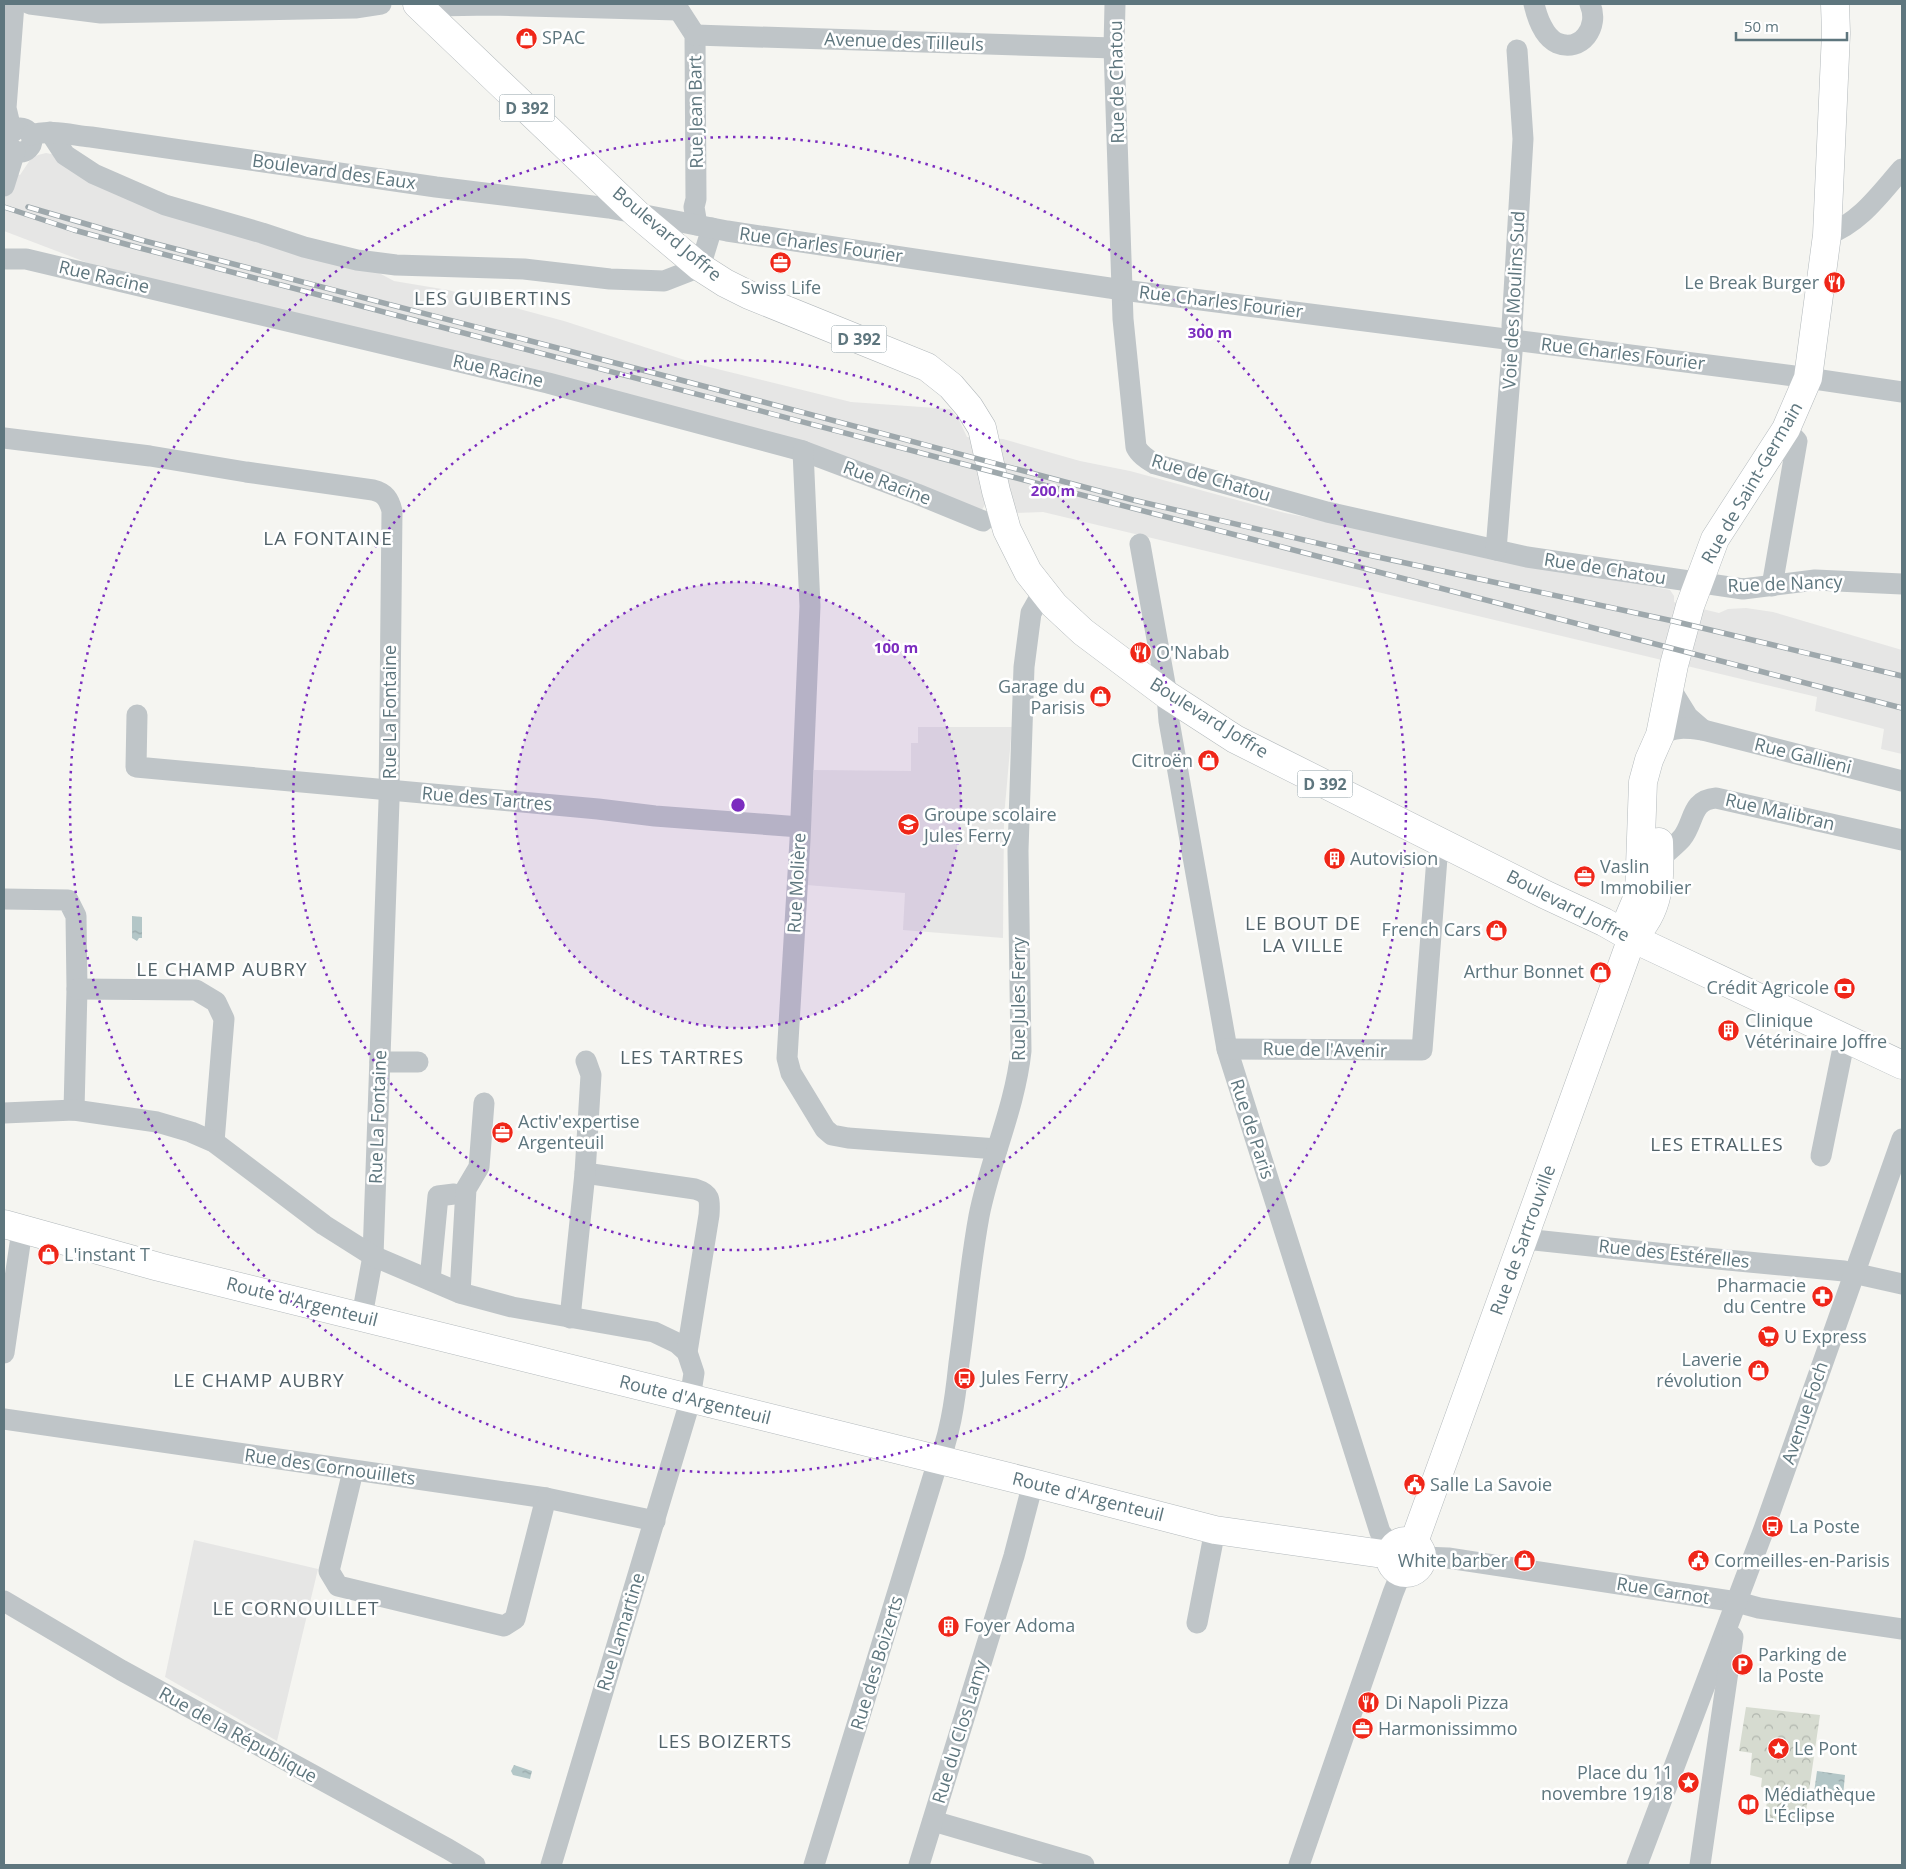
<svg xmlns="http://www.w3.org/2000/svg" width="1906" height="1869" font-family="'Open Sans',sans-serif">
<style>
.built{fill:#e6e6e5}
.park{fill:url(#park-crowns)}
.water{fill:url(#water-ripples)}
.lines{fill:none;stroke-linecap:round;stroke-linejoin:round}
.major-casing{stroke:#b3b9bc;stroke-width:29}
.minor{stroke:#bfc5c8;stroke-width:21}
.major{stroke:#fff;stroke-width:28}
.rail-casing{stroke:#9ea8ac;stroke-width:5.5}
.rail{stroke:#fff;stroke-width:4;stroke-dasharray:11;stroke-linecap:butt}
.ring{fill:none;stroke:#7b2cbf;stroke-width:2.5;stroke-dasharray:2.5 5}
.labels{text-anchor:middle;stroke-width:5;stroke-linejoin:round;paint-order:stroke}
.shield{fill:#fff;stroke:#8e9fa5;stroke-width:1}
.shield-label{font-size:16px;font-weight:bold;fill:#5e767e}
.poi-label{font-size:18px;fill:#5e767e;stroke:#fff;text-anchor:start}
.street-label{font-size:18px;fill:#5e767e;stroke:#fff}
.neighbourhood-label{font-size:19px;letter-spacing:1px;fill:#516269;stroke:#fff}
.centre{fill:#7b2cbf;stroke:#fff;stroke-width:2.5}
.ring-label{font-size:15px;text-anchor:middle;font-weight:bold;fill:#7b2cbf;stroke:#fff;stroke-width:5;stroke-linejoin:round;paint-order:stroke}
</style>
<defs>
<pattern id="park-crowns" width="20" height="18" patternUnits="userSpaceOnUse" patternTransform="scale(1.25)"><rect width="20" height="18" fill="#d6dbd0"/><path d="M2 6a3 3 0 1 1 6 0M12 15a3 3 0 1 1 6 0" fill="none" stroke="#b1b6ae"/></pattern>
<pattern id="water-ripples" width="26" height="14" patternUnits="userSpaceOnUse" patternTransform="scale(1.25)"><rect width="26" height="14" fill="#b3c6c7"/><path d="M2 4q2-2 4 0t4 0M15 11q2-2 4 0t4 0" fill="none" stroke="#95a5a7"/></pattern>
</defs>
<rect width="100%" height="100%" fill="#f5f5f1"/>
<g class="built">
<path d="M 46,153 L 56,155 L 366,266 L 394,281 L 448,290 L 564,321 L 697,364 L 851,402 L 950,409 L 959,420 L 967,437 L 1003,439 L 1080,461 L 1130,471 L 1285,513 L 1670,590 L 1674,596 L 1674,602 L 1719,613 L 1728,609 L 1746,608 L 1773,612 L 1902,650 L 1902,754 L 1881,749 L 1884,729 L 1815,711 L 1817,697 L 1043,512 L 1013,513 L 981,474 L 985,505 L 981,511 L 88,263 L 4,231 L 4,170 L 20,175 L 30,160 L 38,155 Z"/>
<path d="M 918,727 L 1012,727 L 1004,817 L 1003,938 L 903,930 L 905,893 L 807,885 L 814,770 L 911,771 L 911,743 L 918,743 Z"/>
<path d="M 194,1540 L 318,1569 L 277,1741 L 165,1677 Z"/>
</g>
<path class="park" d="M 1746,1707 L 1820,1715 L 1804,1825 L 1765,1820 L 1768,1789 L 1761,1787 L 1762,1778 L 1750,1775 L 1752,1753 L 1739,1751 Z"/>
<g class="water">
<path d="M 132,916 L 142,917 L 142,938 L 139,938 L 137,941 L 132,938 Z"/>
<path d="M 514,1765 L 532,1771 L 530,1779 L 513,1775 L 511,1771 Z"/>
<path d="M 1817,1771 L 1845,1775 L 1843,1796 L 1814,1793 Z"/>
</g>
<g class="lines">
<defs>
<g id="major">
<path d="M 417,4 L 637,214 L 700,267 L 725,283 L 749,295 L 927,367 L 951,386 L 969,407 L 982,428 L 996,491 L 1007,530 L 1028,572 L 1054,605 L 1083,632 L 1167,695 L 1235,739 L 1544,894 L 1604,922 L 1632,938 L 1902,1065"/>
<path d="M 1632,938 L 1628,920 L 1639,894 L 1643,782 L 1649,760 L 1660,735 L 1674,665 L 1690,606 L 1715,539 L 1786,429 L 1808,378 L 1827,235 L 1836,33 L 1835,4"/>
<path d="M 4,1224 L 159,1267 L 1033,1483 L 1215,1530 L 1390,1555"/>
<circle cx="1406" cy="1557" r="16"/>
<path d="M 1414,1542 L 1632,938 C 1661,910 1660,880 1659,842"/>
</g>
</defs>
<use href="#major" class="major-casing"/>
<g class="minor">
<path d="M 14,4 L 6,108 L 10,125 L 14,131"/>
<path d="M 30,4 L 101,13 L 355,8 L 381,4"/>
<path d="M 422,4 L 434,6 L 491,5 L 678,10"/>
<path d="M 675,4 L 695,35 L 696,199 L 694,207 L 697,225"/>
<path d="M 1115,4 L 1114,48 L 1123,319 L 1136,447 C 1140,455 1147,459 1155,464 L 1327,512 L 1527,557 L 1743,589 L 1815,580 L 1902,584"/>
<path d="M 1534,4 C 1537,17 1544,37 1557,43 C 1581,53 1600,27 1590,4"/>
<path d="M 695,35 L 1114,48"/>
<circle cx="20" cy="140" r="12"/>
<path d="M 50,132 L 65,155 L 94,174 L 165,205 L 262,233 L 304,247 L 357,260 L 396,265 L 524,269 L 610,279 L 664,281 L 700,267 L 712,228"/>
<path d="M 31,135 C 50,129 71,135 91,137 L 436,187 L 609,208 L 727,231 L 1123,290 L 1794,376 L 1902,392"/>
<path d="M 4,186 L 15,151"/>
<path d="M 1827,235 C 1860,223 1880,194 1902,169"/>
<path d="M 4,259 L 26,259 L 548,383 L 803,451 L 917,494 L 983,521"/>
<path d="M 4,438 L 150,456 L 246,472 L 373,490 C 385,493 389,499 392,511 L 389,801 L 373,1256 L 362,1316"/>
<path d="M 803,451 L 810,606 L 800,840 L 787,1058 L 791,1073 L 825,1129 L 832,1135 L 848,1138 L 997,1149"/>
<path d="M 1140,544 L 1167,695 L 1169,721 L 1227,1049 L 1380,1532 L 1393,1548"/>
<path d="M 1496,550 L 1513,340 L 1512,326 L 1523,139 L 1517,50"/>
<path d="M 1772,586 L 1797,441 L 1786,429"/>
<path d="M 1670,688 L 1688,717 L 1703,730"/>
<path d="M 137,715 L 136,767 L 598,809 L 655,816 L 800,827"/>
<path d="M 1660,735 C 1675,726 1687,728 1703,730 L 1902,781"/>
<path d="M 1659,860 C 1666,852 1675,846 1682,838 C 1695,822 1690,800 1716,798 L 1902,840"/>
<path d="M 4,899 L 68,900 L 76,916 L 77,989 L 74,1110"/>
<path d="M 77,989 L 196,990 L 216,1002 L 224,1019 L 214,1142"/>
<path d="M 1227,1049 L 1422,1050 L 1437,858"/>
<path d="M 380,1062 L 418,1062"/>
<path d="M 4,1113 L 74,1110 L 157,1122 L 191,1132 L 214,1142 L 324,1225 L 373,1256 L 460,1293 L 512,1307 L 654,1332 L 677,1343 L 687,1352 L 694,1373 L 689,1405 L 551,1865"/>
<path d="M 1821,1156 L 1845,1038"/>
<path d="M 585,1173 L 695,1189 C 711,1194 710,1200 709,1215 L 687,1352"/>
<path d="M 1524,1239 L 1685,1256 L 1844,1271 L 1902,1284"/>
<path d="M 430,1280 L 438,1196 L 454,1194"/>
<path d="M 460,1293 L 466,1189 L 479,1167 L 484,1103"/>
<path d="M 570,1318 L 585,1173 L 591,1075 L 586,1061"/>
<path d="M 4,1353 L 22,1230"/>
<path d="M 4,1419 L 546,1498 L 655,1521"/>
<path d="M 353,1471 L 329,1571 L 338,1586 L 504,1626 L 515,1619 L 546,1498"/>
<path d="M 1423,1557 L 1448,1558 L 1737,1602 L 1759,1608 L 1902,1629"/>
<path d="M 4,1601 L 121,1670 L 448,1849 L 475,1865"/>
<path d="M 1197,1623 L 1215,1530"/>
<path d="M 933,1821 L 1084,1865"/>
<path d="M 814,1865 L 934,1474 C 950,1439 955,1401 959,1363 C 966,1314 970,1265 979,1216 C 990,1160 1015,1108 1021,1051 L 1018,851 L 1024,667 L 1031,613 L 1043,592"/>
<path d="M 919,1865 L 1014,1556 L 1033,1483"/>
<path d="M 1299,1865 L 1393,1593 L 1401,1573"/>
<path d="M 1637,1865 L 1764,1529 L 1902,1139"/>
<path d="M 1700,1865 L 1733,1637"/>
</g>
<use href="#major" class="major"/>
<defs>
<g id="rail">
<path d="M 4,207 L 74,230 L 140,248 L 1005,475 L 1902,708"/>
<path d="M 28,207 L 141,240 L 673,378 L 1133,500 L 1364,554 L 1673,621 L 1902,676"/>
</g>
</defs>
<use href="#rail" class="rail-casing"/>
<use href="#rail" class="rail"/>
</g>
<circle cx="738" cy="805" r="223" fill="#7b2cbf" fill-opacity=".12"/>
<g class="ring">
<circle cx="738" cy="805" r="223"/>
<circle cx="738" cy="805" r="445"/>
<circle cx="738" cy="805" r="668"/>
</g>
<defs>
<symbol id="shop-disc" viewBox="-11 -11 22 22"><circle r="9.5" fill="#ef2618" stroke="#fff"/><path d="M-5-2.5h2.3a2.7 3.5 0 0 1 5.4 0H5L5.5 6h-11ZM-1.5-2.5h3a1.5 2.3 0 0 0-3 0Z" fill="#fff"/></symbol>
<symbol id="office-disc" viewBox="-11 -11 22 22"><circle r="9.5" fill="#ef2618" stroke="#fff"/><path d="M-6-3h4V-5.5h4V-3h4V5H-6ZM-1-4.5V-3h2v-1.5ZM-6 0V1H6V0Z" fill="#fff"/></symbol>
<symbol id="restaurant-disc" viewBox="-11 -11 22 22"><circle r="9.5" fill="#ef2618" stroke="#fff"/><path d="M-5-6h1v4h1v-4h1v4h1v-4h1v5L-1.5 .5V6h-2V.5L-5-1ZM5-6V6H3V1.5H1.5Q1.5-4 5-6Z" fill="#fff"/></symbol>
<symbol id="school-disc" viewBox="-11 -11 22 22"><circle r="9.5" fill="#ef2618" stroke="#fff"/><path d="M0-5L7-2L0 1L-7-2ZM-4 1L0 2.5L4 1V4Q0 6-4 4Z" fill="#fff"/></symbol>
<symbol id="building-disc" viewBox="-11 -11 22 22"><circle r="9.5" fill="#ef2618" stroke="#fff"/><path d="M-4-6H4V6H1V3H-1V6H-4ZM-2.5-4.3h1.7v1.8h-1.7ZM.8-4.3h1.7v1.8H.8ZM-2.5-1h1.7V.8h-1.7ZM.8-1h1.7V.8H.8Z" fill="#fff"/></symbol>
<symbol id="bank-disc" viewBox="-11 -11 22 22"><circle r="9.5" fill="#ef2618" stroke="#fff"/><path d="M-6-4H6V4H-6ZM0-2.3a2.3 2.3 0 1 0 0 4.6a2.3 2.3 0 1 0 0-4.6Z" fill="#fff"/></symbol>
<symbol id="pharmacy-disc" viewBox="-11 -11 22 22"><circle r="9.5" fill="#ef2618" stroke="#fff"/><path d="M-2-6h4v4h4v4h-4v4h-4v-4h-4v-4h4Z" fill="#fff"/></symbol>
<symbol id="supermarket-disc" viewBox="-11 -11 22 22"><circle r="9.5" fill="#ef2618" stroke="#fff"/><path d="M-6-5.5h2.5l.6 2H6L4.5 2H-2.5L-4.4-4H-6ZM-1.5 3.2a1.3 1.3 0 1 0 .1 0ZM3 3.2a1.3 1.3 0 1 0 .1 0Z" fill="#fff"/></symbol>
<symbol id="bus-disc" viewBox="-11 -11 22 22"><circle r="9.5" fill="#ef2618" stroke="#fff"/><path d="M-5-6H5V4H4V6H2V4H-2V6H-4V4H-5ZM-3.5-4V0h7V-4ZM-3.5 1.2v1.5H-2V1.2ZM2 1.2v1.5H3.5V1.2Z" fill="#fff"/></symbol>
<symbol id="civic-disc" viewBox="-11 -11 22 22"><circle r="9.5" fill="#ef2618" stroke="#fff"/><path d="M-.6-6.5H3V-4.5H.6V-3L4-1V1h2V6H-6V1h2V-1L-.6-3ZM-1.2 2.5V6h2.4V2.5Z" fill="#fff"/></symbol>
<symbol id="parking-disc" viewBox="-11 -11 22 22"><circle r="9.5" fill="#ef2618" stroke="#fff"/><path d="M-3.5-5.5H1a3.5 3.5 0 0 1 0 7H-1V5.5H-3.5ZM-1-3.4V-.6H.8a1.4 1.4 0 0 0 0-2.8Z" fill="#fff"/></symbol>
<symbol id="sight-disc" viewBox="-11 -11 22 22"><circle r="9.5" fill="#ef2618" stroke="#fff"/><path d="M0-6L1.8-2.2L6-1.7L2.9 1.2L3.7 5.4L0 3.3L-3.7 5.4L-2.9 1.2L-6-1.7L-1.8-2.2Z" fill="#fff"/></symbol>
<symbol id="library-disc" viewBox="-11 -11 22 22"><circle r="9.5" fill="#ef2618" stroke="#fff"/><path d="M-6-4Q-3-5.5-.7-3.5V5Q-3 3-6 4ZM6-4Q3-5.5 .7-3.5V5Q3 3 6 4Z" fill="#fff"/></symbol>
</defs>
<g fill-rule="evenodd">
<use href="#shop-disc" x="514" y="26" width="25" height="25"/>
<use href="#office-disc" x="768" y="250" width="25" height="25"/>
<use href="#restaurant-disc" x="1822" y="270" width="25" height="25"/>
<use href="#restaurant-disc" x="1128" y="640" width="25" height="25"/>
<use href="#shop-disc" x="1088" y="684" width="25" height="25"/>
<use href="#shop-disc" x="1196" y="748" width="25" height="25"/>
<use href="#school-disc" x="896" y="812" width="25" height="25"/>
<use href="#building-disc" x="1322" y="846" width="25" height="25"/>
<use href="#office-disc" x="1572" y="864" width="25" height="25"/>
<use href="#shop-disc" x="1484" y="918" width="25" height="25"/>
<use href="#shop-disc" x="1588" y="960" width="25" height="25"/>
<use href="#bank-disc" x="1832" y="976" width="25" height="25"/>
<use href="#building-disc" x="1716" y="1018" width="25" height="25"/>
<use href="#office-disc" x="490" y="1120" width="25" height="25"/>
<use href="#shop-disc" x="36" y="1242" width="25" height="25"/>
<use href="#pharmacy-disc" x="1810" y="1284" width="25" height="25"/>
<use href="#supermarket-disc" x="1756" y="1324" width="25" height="25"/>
<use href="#shop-disc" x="1746" y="1358" width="25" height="25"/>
<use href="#bus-disc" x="952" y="1366" width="25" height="25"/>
<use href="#civic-disc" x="1402" y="1472" width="25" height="25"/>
<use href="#bus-disc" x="1760" y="1514" width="25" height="25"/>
<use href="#shop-disc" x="1512" y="1548" width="25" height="25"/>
<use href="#civic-disc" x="1686" y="1548" width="25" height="25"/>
<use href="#building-disc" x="936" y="1614" width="25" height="25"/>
<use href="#parking-disc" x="1730" y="1652" width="25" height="25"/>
<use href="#restaurant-disc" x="1356" y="1690" width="25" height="25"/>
<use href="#office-disc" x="1350" y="1716" width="25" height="25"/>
<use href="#sight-disc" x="1766" y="1736" width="25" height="25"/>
<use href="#sight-disc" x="1676" y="1770" width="25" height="25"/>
<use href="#library-disc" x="1736" y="1792" width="25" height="25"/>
</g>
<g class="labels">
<g class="shield">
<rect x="499.5" y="94.5" width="55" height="27" rx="4"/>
<rect x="831.5" y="325.5" width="55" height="27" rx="4"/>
<rect x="1297.5" y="770.5" width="55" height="27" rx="4"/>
</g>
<g class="shield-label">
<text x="527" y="114">D 392</text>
<text x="859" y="345">D 392</text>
<text x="1325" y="790">D 392</text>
</g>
<g class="poi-label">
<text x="542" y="44">SPAC</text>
<text x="1819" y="289" text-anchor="end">Le Break Burger</text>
<text x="781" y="294" text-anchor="middle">Swiss Life</text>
<text x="1156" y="659">O'Nabab</text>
<text x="1085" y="693" text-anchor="end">Garage du<tspan x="1085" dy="21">Parisis</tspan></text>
<text x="1193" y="767" text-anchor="end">Citroën</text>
<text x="924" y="821">Groupe scolaire<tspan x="924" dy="21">Jules Ferry</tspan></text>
<text x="1350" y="865">Autovision</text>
<text x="1600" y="873">Vaslin<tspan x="1600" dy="21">Immobilier</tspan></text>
<text x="1481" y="936" text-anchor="end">French Cars</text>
<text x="1584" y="978" text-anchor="end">Arthur Bonnet</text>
<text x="1829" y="994" text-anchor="end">Crédit Agricole</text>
<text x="1745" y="1027">Clinique<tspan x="1745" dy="21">Vétérinaire Joffre</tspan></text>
<text x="518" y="1128">Activ'expertise<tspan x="518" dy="21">Argenteuil</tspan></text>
<text x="64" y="1261">L'instant T</text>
<text x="1806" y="1292" text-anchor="end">Pharmacie<tspan x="1806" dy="21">du Centre</tspan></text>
<text x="1784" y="1343">U Express</text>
<text x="1742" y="1366" text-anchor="end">Laverie<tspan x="1742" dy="21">révolution</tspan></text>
<text x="981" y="1384">Jules Ferry</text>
<text x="1430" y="1491">Salle La Savoie</text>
<text x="1789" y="1533">La Poste</text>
<text x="1508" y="1567" text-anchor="end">White barber</text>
<text x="1714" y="1567">Cormeilles-en-Parisis</text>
<text x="964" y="1632">Foyer Adoma</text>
<text x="1758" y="1661">Parking de<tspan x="1758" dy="21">la Poste</tspan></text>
<text x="1385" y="1709">Di Napoli Pizza</text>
<text x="1378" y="1735">Harmonissimmo</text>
<text x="1794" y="1755">Le Pont</text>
<text x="1673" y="1779" text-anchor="end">Place du 11<tspan x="1673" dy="21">novembre 1918</tspan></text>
<text x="1764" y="1801">Médiathèque<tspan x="1764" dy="21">L'Éclipse</tspan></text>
</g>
<g class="street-label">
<text transform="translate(904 42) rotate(2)" y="6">Avenue des Tilleuls</text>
<text transform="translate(1117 82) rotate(-91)" y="6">Rue de Chatou</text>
<text transform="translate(696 112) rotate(-91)" y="6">Rue Jean Bart</text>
<text transform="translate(334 172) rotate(8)" y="6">Boulevard des Eaux</text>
<text transform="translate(667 234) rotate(40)" y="6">Boulevard Joffre</text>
<text transform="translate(821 245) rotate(8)" y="6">Rue Charles Fourier</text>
<text transform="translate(104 277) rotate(13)" y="6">Rue Racine</text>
<text transform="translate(1514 300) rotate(-87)" y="6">Voie des Moulins Sud</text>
<text transform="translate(1221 302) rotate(7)" y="6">Rue Charles Fourier</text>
<text transform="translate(1623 354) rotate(7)" y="6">Rue Charles Fourier</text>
<text transform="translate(498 371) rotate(13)" y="6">Rue Racine</text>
<text transform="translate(1211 478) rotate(17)" y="6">Rue de Chatou</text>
<text transform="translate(887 483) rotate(21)" y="6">Rue Racine</text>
<text transform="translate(1752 483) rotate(-60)" y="6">Rue de Saint-Germain</text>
<text transform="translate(1605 569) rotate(9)" y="6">Rue de Chatou</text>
<text transform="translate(1785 584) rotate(-2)" y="6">Rue de Nancy</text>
<text transform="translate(390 712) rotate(-90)" y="6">Rue La Fontaine</text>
<text transform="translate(1209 718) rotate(32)" y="6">Boulevard Joffre</text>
<text transform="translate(1803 756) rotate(14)" y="6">Rue Gallieni</text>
<text transform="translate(487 799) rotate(5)" y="6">Rue des Tartres</text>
<text transform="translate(1780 812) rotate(13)" y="6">Rue Malibran</text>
<text transform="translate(797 883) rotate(-87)" y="6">Rue Molière</text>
<text transform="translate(1568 906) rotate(27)" y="6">Boulevard Joffre</text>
<text transform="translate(1019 999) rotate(-90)" y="6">Rue Jules Ferry</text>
<text transform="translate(1325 1050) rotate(1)" y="6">Rue de l'Avenir</text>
<text transform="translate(378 1117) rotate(-88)" y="6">Rue La Fontaine</text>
<text transform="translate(1252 1129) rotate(72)" y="6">Rue de Paris</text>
<text transform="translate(1523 1240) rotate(-70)" y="6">Rue de Sartrouville</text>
<text transform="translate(1674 1254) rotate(6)" y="6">Rue des Estérelles</text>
<text transform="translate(302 1302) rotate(14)" y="6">Route d'Argenteuil</text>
<text transform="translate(695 1400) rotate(14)" y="6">Route d'Argenteuil</text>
<text transform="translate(1805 1413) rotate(-71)" y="6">Avenue Foch</text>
<text transform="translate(330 1467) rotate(8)" y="6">Rue des Cornouillets</text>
<text transform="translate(1088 1497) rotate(14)" y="6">Route d'Argenteuil</text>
<text transform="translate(1663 1591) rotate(9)" y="6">Rue Carnot</text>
<text transform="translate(621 1632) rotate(-73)" y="6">Rue Lamartine</text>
<text transform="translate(877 1663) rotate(-73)" y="6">Rue des Boizerts</text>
<text transform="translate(960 1732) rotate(-73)" y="6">Rue du Clos Lamy</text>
<text transform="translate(238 1735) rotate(29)" y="6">Rue de la République</text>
</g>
<g class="neighbourhood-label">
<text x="493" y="305">LES GUIBERTINS</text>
<text x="328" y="545">LA FONTAINE</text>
<text x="1303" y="930">LE BOUT DE<tspan x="1303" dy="22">LA VILLE</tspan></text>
<text x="222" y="976">LE CHAMP AUBRY</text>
<text x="682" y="1064">LES TARTRES</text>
<text x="1717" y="1151">LES ETRALLES</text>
<text x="259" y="1387">LE CHAMP AUBRY</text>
<text x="296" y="1615">LE CORNOUILLET</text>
<text x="725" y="1748">LES BOIZERTS</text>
</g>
</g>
<circle cx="738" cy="805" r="8" class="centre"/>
<g class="ring-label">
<text x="1210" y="338">300 m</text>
<text x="1053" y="496">200 m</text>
<text x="896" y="653">100 m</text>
</g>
<rect width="1906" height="1869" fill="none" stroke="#5e767e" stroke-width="10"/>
<path d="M1736 32v8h111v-8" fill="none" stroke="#5e767e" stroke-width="2.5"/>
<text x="1744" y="32" font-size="15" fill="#5e767e" stroke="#ffffff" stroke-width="4" paint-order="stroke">50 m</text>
</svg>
